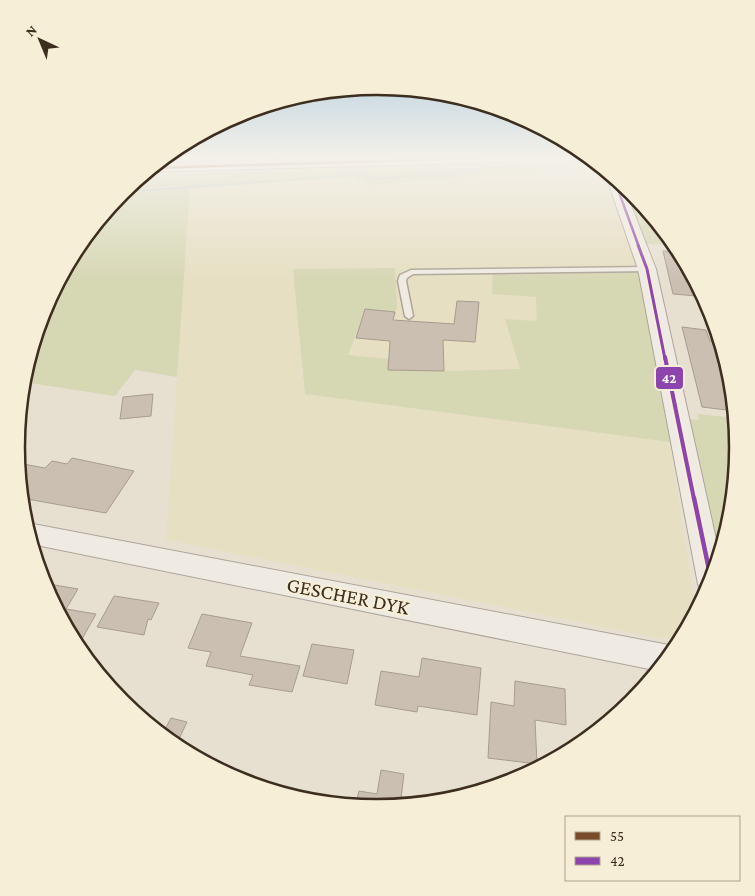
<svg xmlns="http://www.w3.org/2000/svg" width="755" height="896" font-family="'Crimson Pro',serif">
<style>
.farmland{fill:#e6dfc2}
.green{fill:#d6d7b3}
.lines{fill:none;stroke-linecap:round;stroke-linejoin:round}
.stream{fill:#bcccc2;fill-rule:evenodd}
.building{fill:#cbbfb2;stroke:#a89c90}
.lane-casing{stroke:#ada599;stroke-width:3}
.street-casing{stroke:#ada599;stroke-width:2}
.secondary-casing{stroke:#9c958a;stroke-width:2}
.lane{fill:#efebe3;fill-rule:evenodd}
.street{fill:#efebe3;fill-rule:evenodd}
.secondary{fill:#efebe3;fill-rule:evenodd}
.bus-1-casing{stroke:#f7eed8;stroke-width:5}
.bus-2-far3-casing{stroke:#f7eed8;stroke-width:5}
.bus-2-far2-casing{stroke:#f7eed8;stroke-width:6}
.bus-2-far1-casing{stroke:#f7eed8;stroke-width:8}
.bus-2-casing{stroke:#f7eed8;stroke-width:8}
.bus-1{stroke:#7a4b2a;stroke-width:2.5}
.bus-2-far3{stroke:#8e44ad;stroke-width:2.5}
.bus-2-far2{stroke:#8e44ad;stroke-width:3}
.bus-2-far1{stroke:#8e44ad;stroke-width:4}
.bus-2{stroke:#8e44ad;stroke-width:4.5}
.labels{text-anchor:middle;stroke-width:4.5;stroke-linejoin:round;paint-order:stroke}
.near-street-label{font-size:21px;fill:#3d2e20;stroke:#f7eed8}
.rim{fill:none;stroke:#3d2e20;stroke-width:2.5}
.line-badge{stroke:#f7eed8;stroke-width:2}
.badge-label{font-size:14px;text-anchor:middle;font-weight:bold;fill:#fff}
</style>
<rect width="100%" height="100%" fill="#e7e0d1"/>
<path class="farmland" d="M 600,166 L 605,176 L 637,266 L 629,268 L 493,272 L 492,294 L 536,297 L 537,321 L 505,319 L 520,369 L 444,371 L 388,370 L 389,359 L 348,355 L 365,309 L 395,312 L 397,307 L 395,268 L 294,269 L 304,394 L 670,442 L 696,614 L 684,637 L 663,639 L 166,540 L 190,189 L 353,177 L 371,185 Z"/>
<g class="green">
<path d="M 593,160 L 600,166 L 371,185 L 352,177 L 190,189 L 177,377 L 135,370 L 115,396 L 23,382 L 44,309 L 77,247 L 121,194 L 181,185 L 126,190 L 143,175 Z"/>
<path d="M 621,182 L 633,193 L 676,245 L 646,244 Z"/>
<path d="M 395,268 L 397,307 L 395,312 L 365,310 L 348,355 L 389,359 L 389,370 L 444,371 L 520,369 L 505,319 L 537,321 L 536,297 L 492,294 L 493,272 L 639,272 L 670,442 L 305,394 L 293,269 Z"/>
<path d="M 697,414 L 736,418 L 739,448 L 732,519 L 720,557 L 689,419 L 699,420 Z"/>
</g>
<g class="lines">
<path class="stream" d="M 595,161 L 597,163 L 497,168 L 379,180 L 355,176 L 122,193 L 124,191 L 355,174 L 379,178 L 497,166 Z"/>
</g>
<g class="building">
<path d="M 663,251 L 681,252 L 689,268 L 697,296 L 673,294 Z"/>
<path d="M 457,301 L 479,302 L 475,342 L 443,340 L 444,371 L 388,370 L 390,341 L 356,338 L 365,309 L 395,312 L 393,320 L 454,324 Z"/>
<path d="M 682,327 L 706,330 L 710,341 L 719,342 L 732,378 L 735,411 L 702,407 Z"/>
<path d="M 153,394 L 151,416 L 120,419 L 123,397 Z"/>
<path d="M 72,458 L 134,471 L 106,513 L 21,498 L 18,463 L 45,468 L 52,461 L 67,464 Z"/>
<path d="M 43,583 L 78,589 L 66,609 L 96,614 L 77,648 Z"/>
<path d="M 114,596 L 159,603 L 151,620 L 148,619 L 144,635 L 97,627 Z"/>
<path d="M 202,614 L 252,623 L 240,656 L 300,666 L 292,692 L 249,685 L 253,675 L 206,666 L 211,652 L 188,648 Z"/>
<path d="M 312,644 L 354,650 L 347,684 L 303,676 Z"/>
<path d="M 422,658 L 481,668 L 477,715 L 418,706 L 417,712 L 375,705 L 381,671 L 419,677 Z"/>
<path d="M 515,681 L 565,689 L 566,725 L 535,720 L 537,764 L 488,758 L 491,702 L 514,706 Z"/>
<path d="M 171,718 L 187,722 L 179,739 L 162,735 Z"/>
<path d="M 381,770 L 404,774 L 401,799 L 408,800 L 407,806 L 377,809 L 355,807 L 359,791 L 377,794 Z"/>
</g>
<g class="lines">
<defs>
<path id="lane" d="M 647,267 L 650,267 L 650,271 L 413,274 L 407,278 L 406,281 L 413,316 L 409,319 L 405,316 L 398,281 L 400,275 L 411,270 Z"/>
<g id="street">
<path d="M 608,173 L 623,185 L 656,269 L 720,557 L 707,594 L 702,592 L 698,584 L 638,269 L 606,176 Z"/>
<path d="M 28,523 L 669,645 L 678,648 L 659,671 L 31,544 L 25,524 Z"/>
</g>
<path id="secondary" d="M 369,157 L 519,157 L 516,160 L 511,162 L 148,172 L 158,163 Z"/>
</defs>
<use href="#lane" class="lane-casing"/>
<use href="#street" class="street-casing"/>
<use href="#secondary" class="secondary-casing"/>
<use href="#lane" class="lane"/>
<use href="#street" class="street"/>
<use href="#secondary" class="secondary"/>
<defs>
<path id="bus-1" d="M 152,168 L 511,157"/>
<path id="bus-2-far3" d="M 613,176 L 639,247"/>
<path id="bus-2-far2" d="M 638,245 L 647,269 L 665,359"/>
<path id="bus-2-far1" d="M 665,357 L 694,499"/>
<path id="bus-2" d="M 694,498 L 712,584"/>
</defs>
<use href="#bus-1" class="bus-1-casing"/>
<use href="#bus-2-far3" class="bus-2-far3-casing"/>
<use href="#bus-2-far2" class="bus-2-far2-casing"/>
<use href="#bus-2-far1" class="bus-2-far1-casing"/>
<use href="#bus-2" class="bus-2-casing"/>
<use href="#bus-1" class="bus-1"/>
<use href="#bus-2-far3" class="bus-2-far3"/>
<use href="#bus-2-far2" class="bus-2-far2"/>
<use href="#bus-2-far1" class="bus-2-far1"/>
<use href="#bus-2" class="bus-2"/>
</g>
<linearGradient id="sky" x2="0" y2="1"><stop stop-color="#96bed9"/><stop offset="0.56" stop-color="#f4f1ea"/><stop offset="1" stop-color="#f4f1ea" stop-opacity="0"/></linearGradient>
<rect width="755" height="282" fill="url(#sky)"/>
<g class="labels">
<g class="near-street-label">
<text transform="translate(348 596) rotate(11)" y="7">GESCHER DYK</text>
</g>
</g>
<path d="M0 0H755V896H0ZM25 447a352 352 0 1 1 704 0a352 352 0 1 1-704 0Z" fill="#f7eed8" fill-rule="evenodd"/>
<path class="rim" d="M25 447a352 352 0 1 1 704 0a352 352 0 1 1-704 0Z"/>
<rect class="line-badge" x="655" y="366" width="29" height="24" rx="5" fill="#8e44ad"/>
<g class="badge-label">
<text x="669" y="383">42</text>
</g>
<rect x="565" y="816" width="175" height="65" fill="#f7eed8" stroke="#ada18e"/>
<rect x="575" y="832" width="25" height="8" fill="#7a4b2a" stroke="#ada18e"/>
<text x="610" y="841" font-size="15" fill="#3d2e20">55</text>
<rect x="575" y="857" width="25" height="8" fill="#8e44ad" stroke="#ada18e"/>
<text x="610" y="866" font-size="15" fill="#3d2e20">42</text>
<g transform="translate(40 40) rotate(316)" stroke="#f7eed8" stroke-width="4" paint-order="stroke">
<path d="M0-4L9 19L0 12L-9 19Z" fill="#3d2e20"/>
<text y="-8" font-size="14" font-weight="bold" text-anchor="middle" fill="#3d2e20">N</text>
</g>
</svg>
